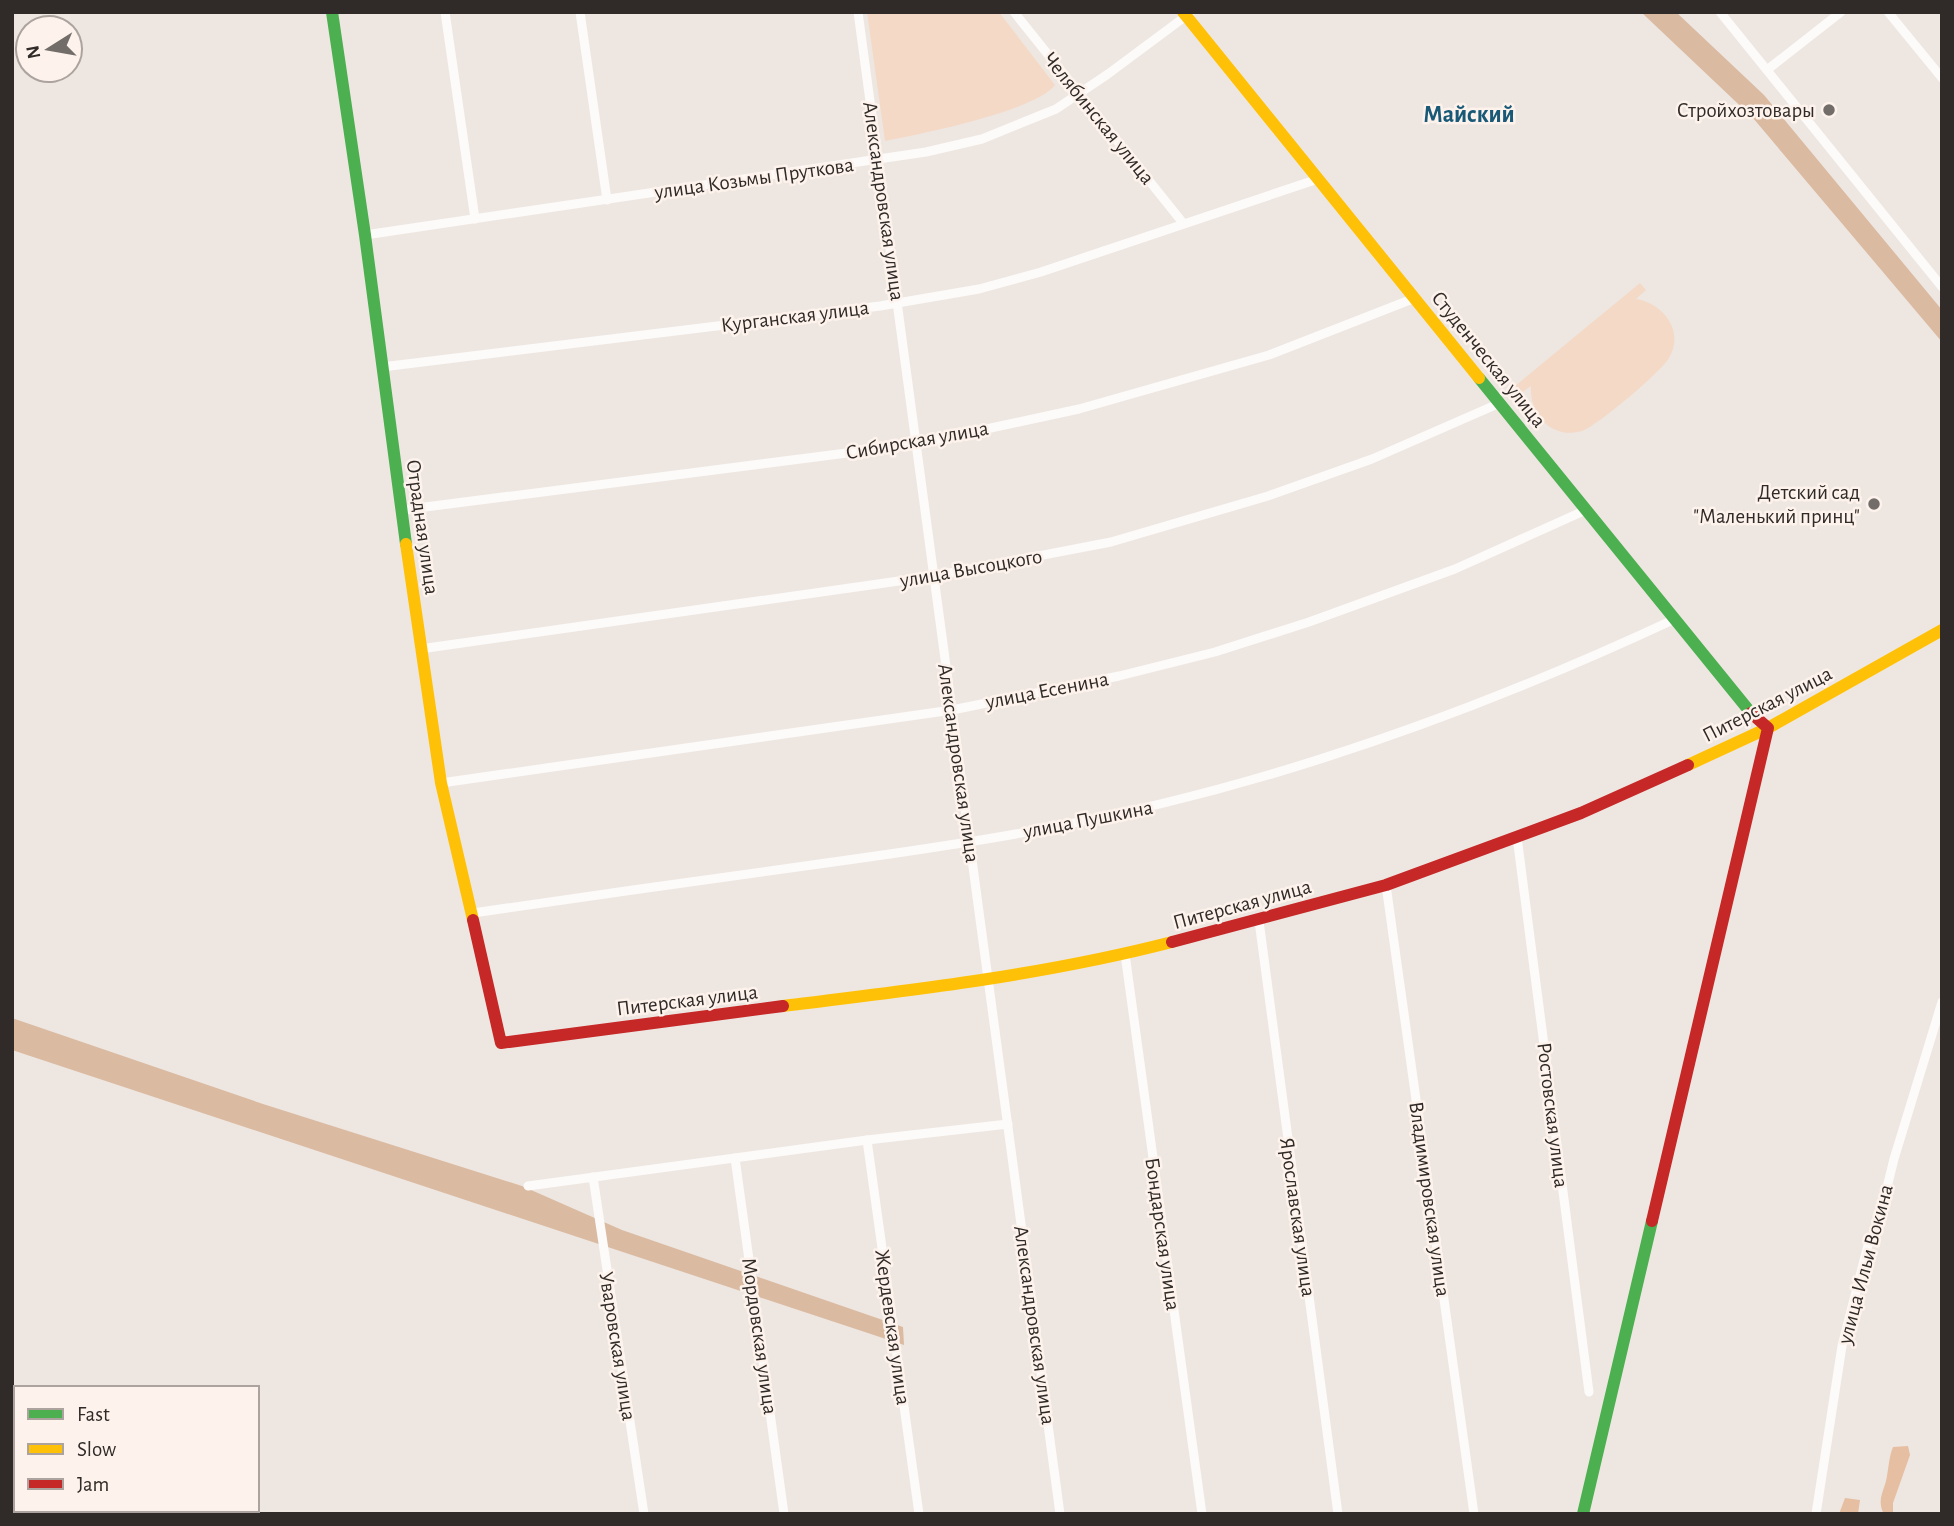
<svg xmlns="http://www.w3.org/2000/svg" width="1954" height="1526" font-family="'Alegreya Sans',sans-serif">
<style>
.green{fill:#f4d9c6}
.forest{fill:#dbbaa2}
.water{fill:#e6bea1}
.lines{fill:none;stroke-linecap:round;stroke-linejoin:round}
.street{stroke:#fcfbfa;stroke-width:9}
.fast{stroke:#4caf50;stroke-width:12}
.slow{stroke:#ffc107;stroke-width:12}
.jam{stroke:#c62828;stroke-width:12}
.poi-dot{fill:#726d69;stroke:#fef3ec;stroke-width:2.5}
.labels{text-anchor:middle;stroke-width:5;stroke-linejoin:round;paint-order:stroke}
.poi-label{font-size:21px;fill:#302b28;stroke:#fef3ec;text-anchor:end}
.street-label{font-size:21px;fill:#302b28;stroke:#fef3ec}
.quarter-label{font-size:24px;font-weight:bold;fill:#175977;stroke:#fef3ec}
</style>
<rect width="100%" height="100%" fill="#eee7e1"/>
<g class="green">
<path d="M 867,12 L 999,12 L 1055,85 C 1036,111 920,134 885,141 Z"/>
<path d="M 1640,283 L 1646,290 L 1636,299 C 1663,303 1685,331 1669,358 C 1661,372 1597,426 1582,431 C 1552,440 1529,414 1531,386 L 1521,393 L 1515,386 Z"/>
</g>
<g class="forest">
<path d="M 1641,12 L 1676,12 L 1764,95 L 1942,310 L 1942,342 L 1753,118 Z"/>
<path d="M 12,1018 L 263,1104 L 522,1186 L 622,1230 L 903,1327 L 904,1345 L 12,1050 Z"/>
</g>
<g class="water">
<path d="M 1908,1446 L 1910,1455 L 1893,1503 L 1893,1514 L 1884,1514 C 1876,1499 1885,1490 1887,1476 C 1889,1465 1889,1457 1893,1447 Z"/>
<path d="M 1845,1498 L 1860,1500 L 1858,1514 L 1839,1514 Z"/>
</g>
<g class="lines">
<g class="street">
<path d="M 445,12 L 475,219"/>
<path d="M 580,12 L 607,200"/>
<path d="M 858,12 L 1060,1514"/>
<path d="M 1014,12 L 1183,223"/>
<path d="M 1720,12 L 1942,287"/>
<path d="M 1888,12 L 1942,78"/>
<path d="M 1767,70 L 1841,12"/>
<path d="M 365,235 L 926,152 L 982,139 L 1056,109 L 1108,74 L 1190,13"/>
<path d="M 382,367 L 880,306 L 979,289 L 1041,272 L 1318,179"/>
<path d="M 402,510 L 917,444 L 1079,409 L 1269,355 L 1415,298"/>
<path d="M 420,649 L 934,576 L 1111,542 L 1268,496 L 1372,459 L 1500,403"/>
<path d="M 441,783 L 952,710 L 1119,676 L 1215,652 L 1309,622 L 1455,569 L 1586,510"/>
<path d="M 1517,837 L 1589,1392"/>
<path d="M 1386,885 L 1474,1514"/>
<path d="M 473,913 C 588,896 704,880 819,864 C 935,848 1051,831 1164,803 C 1341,760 1510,696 1675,619"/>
<path d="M 1259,921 L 1338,1514"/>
<path d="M 1125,954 L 1202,1514"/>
<path d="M 867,1140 L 919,1514"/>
<path d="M 735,1158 L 784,1514"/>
<path d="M 593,1177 L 644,1514"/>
<path d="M 528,1186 L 867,1140 L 1008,1124"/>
<path d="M 1816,1514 L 1842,1346 L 1868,1245 L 1876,1232 L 1894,1159 L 1942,1002"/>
</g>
<g class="fast">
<path d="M 332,12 L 365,235 L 406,544"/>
<path d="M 1479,378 L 1751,713"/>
<path d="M 1583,1514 L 1652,1221"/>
</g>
<g class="slow">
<path d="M 1183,12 L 1479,378"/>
<path d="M 406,544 L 441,783 L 473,920"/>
<path d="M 1688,765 L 1768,728 L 1942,630"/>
<path d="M 783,1006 C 914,990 1044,975 1172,942"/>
</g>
<g class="jam">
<path d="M 473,920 L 501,1043 L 783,1006"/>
<path d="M 1172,942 L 1386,885 L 1581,813 L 1688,765"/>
<path d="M 1652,1221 L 1768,728 L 1751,713"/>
</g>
</g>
<g class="poi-dot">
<circle cx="1829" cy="110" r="7"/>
<circle cx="1874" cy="504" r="7"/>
</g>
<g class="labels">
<g class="poi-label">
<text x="1815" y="117">Стройхозтовары</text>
<text x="1860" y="499">Детский сад<tspan x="1860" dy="24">"Маленький принц"</tspan></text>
</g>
<g class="street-label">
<text transform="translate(1099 118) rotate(51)" y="7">Челябинская улица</text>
<text transform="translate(754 178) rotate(-8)" y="7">улица Козьмы Пруткова</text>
<text transform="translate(884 201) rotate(82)" y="7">Александровская улица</text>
<text transform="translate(795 316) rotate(-7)" y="7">Курганская улица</text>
<text transform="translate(1489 359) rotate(51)" y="7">Студенческая улица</text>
<text transform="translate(917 440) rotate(-10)" y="7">Сибирская улица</text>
<text transform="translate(423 527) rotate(82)" y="7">Отрадная улица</text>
<text transform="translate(971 568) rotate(-10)" y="7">улица Высоцкого</text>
<text transform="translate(1047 690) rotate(-11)" y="7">улица Есенина</text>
<text transform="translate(1767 704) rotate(-27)" y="7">Питерская улица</text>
<text transform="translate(959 763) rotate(82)" y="7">Александровская улица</text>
<text transform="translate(1088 819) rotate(-11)" y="7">улица Пушкина</text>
<text transform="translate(1242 904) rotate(-15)" y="7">Питерская улица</text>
<text transform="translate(687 1000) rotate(-7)" y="7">Питерская улица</text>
<text transform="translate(1553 1115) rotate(83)" y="7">Ростовская улица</text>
<text transform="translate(1430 1199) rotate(82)" y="7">Владимировская улица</text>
<text transform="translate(1298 1217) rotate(82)" y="7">Ярославская улица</text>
<text transform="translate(1163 1234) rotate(82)" y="7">Бондарская улица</text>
<text transform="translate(1865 1264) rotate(-75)" y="7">улица Ильи Вокина</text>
<text transform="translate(1035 1325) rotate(82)" y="7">Александровская улица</text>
<text transform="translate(893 1327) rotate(82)" y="7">Жердевская улица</text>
<text transform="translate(760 1336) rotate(82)" y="7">Мордовская улица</text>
<text transform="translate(618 1346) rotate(81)" y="7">Уваровская улица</text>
</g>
<g class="quarter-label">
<text x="1469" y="122">Майский</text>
</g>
</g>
<rect width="1954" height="1526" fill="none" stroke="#302b28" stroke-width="28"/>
<rect x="14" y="1386" width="245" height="126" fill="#fef3ec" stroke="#aca39e" stroke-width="2"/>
<rect x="28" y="1409" width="35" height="10" fill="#4caf50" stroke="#aca39e" stroke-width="2"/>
<text x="77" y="1421" font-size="21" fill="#302b28">Fast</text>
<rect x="28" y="1444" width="35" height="10" fill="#ffc107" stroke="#aca39e" stroke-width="2"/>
<text x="77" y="1456" font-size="21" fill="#302b28">Slow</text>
<rect x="28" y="1479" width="35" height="10" fill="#c62828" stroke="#aca39e" stroke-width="2"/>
<text x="77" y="1491" font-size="21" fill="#302b28">Jam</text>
<g transform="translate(49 49) rotate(259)"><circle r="33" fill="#fef3ec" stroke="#aca39e" stroke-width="2"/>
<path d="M0-5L12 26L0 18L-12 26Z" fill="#726d69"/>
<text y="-10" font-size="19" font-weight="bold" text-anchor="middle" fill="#302b28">N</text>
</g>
</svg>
